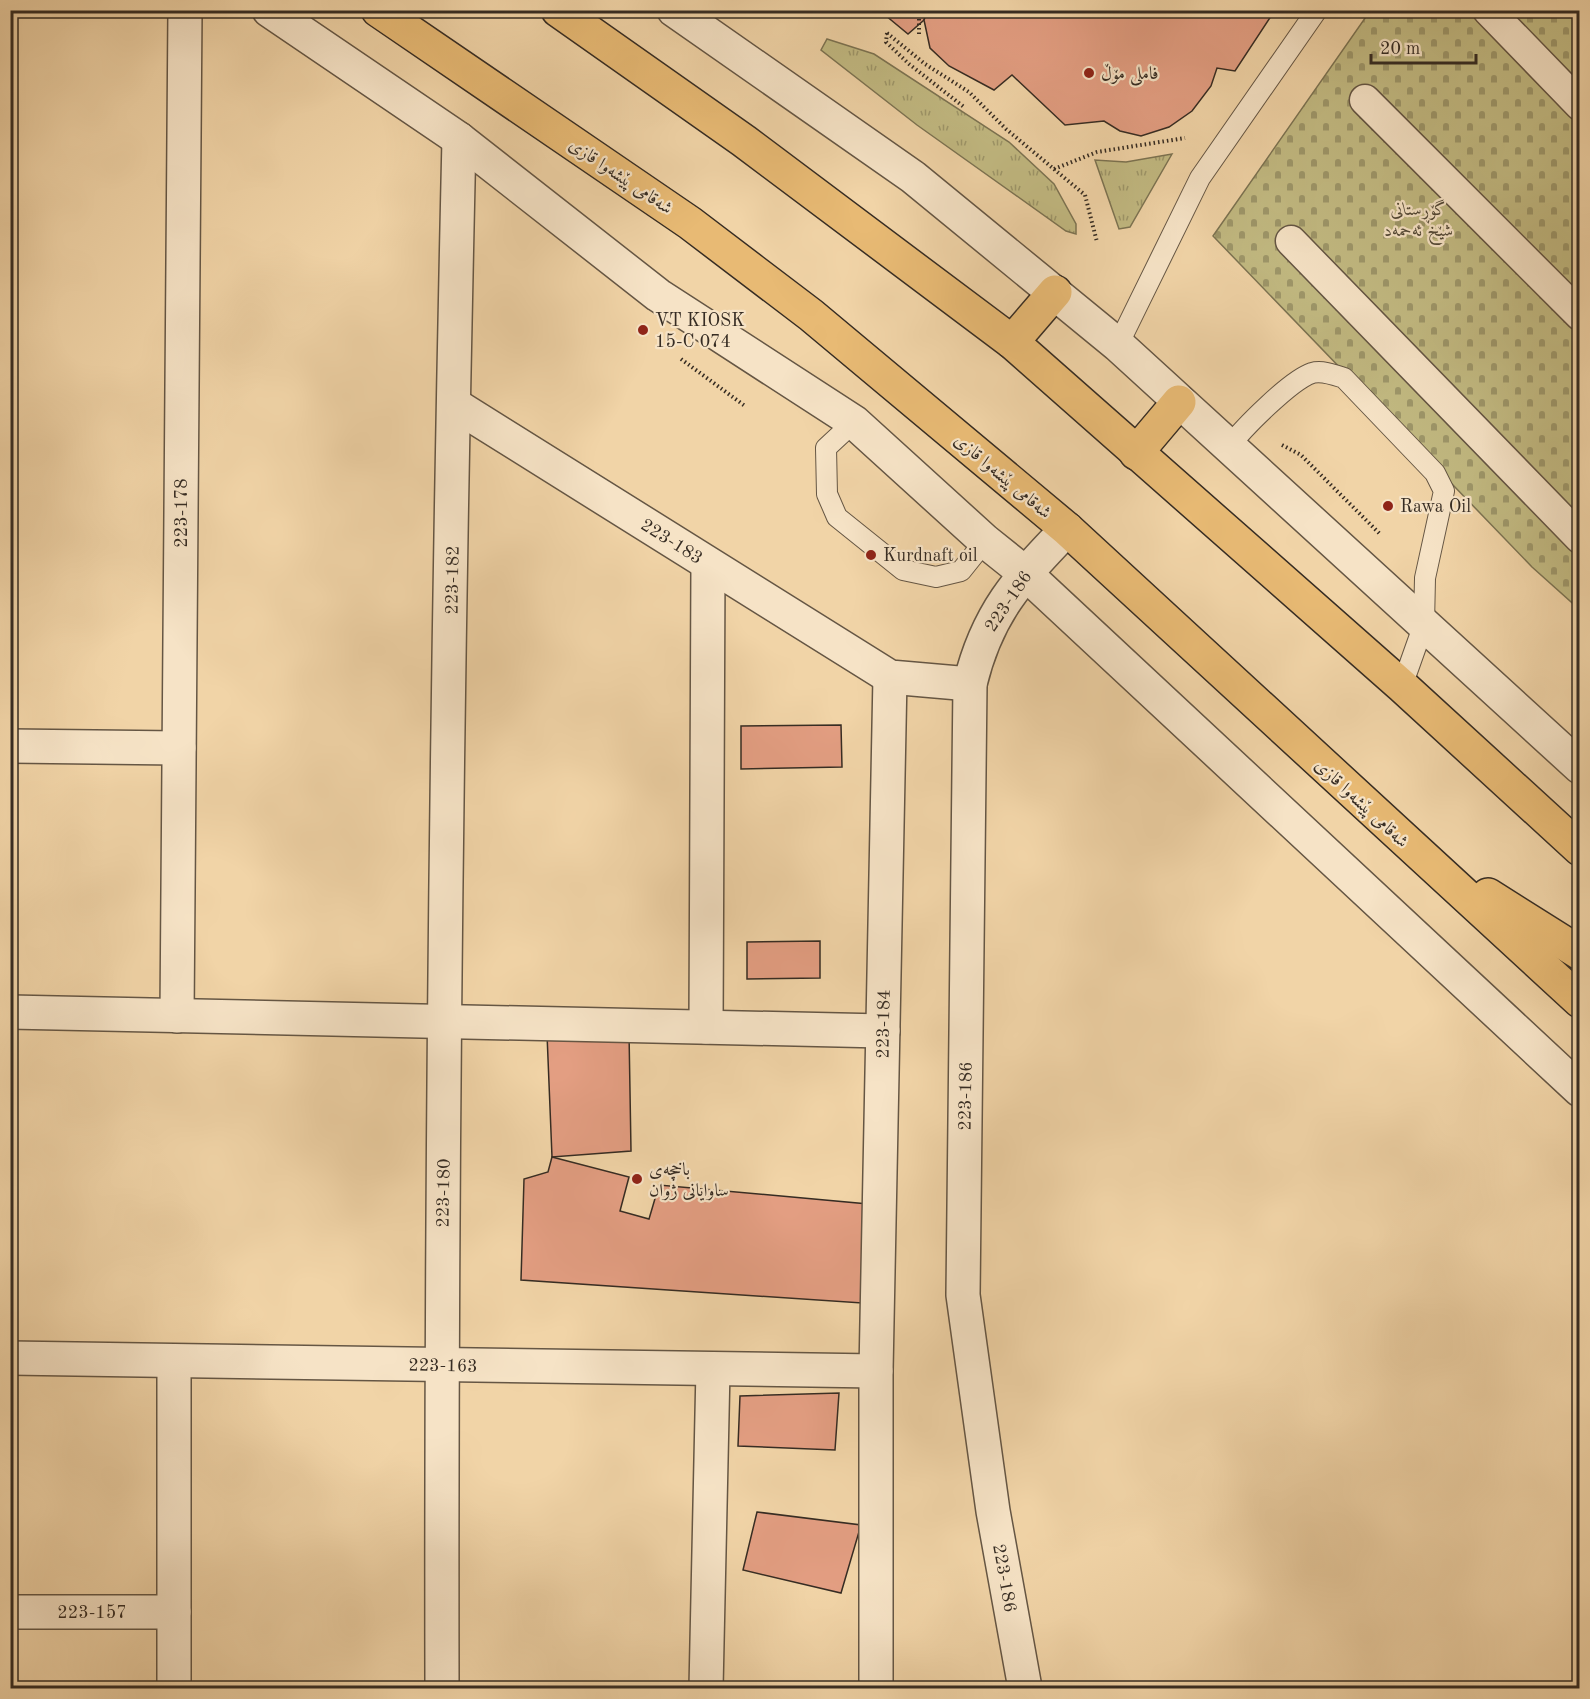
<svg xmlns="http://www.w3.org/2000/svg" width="1590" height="1699" font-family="'Old Standard TT',Amiri,serif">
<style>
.grass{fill:url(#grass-tufts);stroke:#7c7352;stroke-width:1.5}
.cemetery{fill:url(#cemetery-stones);stroke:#7c7352;stroke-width:1.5}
.building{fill:#e39e82;stroke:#362c23;stroke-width:1.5}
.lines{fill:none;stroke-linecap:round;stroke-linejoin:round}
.service-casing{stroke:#655644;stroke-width:22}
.pedestrian-casing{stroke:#655644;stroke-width:33}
.minor-casing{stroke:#655644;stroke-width:36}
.tertiary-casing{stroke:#655644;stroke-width:36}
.trunk-casing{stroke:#362c23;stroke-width:36}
.path{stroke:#362c23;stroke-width:4;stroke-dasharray:1.5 3;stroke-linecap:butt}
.service{stroke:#f6e3c6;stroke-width:20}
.pedestrian{stroke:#f6e3c6;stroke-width:30}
.minor{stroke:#f6e3c6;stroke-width:33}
.tertiary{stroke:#f6e3c6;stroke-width:33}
.trunk{stroke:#e8ba74;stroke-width:33}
.poi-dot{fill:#8f2418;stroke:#f6e3c6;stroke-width:2}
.labels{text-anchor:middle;stroke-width:4.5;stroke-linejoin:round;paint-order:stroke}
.poi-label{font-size:18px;fill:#362c23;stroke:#f6e3c6;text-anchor:start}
.street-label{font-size:18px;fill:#362c23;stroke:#f6e3c6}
.park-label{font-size:18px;font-style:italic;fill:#524836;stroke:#f6e3c6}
</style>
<defs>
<pattern id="grass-tufts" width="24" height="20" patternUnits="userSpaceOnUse" patternTransform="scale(1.5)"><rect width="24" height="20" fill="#c2ba82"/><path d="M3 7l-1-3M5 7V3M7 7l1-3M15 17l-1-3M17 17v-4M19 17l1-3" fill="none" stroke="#9e976a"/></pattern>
<pattern id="cemetery-stones" width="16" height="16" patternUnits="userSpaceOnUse" patternTransform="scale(1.5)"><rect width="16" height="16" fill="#c2ba82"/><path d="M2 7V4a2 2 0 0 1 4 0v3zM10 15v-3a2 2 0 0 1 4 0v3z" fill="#9e976a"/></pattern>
</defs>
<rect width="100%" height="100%" fill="#f1d4a7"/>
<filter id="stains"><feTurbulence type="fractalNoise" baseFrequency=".00333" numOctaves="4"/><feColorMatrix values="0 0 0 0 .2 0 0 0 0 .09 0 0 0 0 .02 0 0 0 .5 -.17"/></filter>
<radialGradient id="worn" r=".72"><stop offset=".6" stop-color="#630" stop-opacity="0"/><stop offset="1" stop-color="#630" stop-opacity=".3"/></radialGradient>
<g class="grass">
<path d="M 827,39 L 874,54 L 1009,142 L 1054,184 L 1076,224 L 1076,234 L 1066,231 L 917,125 L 821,50 Z"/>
<path d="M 1172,154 L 1130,227 L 1119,229 L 1095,160 L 1126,162 Z"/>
</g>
<path class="cemetery" d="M 1370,11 L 1579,11 L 1579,609 L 1532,567 L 1213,236 Z"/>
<g class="building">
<path d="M 879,10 L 928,10 L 924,20 L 908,34 Z"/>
<path d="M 928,10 L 1275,10 L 1235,71 L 1217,68 L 1211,86 L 1192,111 L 1169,127 L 1141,136 L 1120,131 L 1104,121 L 1065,125 L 1012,75 L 994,90 L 949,66 L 930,48 L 924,20 Z"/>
<path d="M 841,725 L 842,767 L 741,769 L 741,726 Z"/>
<path d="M 820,941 L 820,978 L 747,979 L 747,942 Z"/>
<path d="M 629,1032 L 631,1151 L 552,1157 L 547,1034 Z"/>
<path d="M 552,1157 L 629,1177 L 620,1211 L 649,1219 L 659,1185 L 879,1205 L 877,1304 L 521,1280 L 524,1179 L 548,1172 Z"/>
<path d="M 839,1393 L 835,1450 L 738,1446 L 740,1396 Z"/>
<path d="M 757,1512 L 861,1525 L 841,1593 L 743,1570 Z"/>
</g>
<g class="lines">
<defs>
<g id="service">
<path d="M 1118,345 L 1200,178 L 1317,10"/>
<path d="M 854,422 L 826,448 L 827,494 L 837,517 L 903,570 L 936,577 L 961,571 L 985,541"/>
<path d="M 1229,447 C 1243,428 1291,380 1312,373 C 1322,370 1335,375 1344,378 L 1435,473 L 1444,491 L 1425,578 L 1424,624 L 1402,686"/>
</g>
<g id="pedestrian">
<path d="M 1488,10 L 1580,105"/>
<path d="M 1365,100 L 1580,315"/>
<path d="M 1291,241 L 1580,538"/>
</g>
<g id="minor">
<path d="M 455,405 L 890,677 L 970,684"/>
<path d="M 10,746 L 179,748"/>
<path d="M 10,1012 L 883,1031"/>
<path d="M 177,1016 L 185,10"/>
<path d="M 706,1027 L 708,564"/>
<path d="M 10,1358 L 876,1371"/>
<path d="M 174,1361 L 174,1688"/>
<path d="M 10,1612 L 174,1612"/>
<path d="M 442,1688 C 441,1172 447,655 459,139"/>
<path d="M 706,1688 L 713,1369"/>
<path d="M 876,1688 L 876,1371 L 890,677"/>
<path d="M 1025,1688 L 993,1511 L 963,1295 L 970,684 C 987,613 1018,580 1067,529"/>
</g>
<g id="tertiary">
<path d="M 269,10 L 459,139 L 658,295 L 854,422 L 985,541 L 1025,573 L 1580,1090"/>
<path d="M 674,10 L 913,177 L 1118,345 L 1580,767"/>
</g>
<g id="trunk">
<path d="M 378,10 L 690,223 L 811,315 L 1067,529 L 1580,1001"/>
<path d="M 558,10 L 744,141 L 1012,342 L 1402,686 L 1580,849"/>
<path d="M 1012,342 L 1055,292"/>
<path d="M 1136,453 L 1179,402"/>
<path d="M 1488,895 L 1580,953"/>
</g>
</defs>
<use href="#service" class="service-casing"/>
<use href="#pedestrian" class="pedestrian-casing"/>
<use href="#minor" class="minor-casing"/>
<use href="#tertiary" class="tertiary-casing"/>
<use href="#trunk" class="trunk-casing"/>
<g class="path">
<path d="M 887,33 L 925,64 L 969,92 L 1006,129 L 1085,195 L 1097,242"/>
<path d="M 887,33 L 886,42 L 909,64 L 964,107"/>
<path d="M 919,34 L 919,10"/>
<path d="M 1054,169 L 1097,152 L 1185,138"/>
<path d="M 681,359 L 745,406"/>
<path d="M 1282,445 L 1301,455 L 1380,534"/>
</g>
<use href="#service" class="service"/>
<use href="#pedestrian" class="pedestrian"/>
<use href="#minor" class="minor"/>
<use href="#tertiary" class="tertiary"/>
<use href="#trunk" class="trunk"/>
</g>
<g class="poi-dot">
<circle cx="1089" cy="73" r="6"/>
<circle cx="643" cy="330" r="6"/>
<circle cx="1388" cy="506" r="6"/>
<circle cx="871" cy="555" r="6"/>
<circle cx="637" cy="1179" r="6"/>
</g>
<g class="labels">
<g class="poi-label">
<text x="1101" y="79">فاملی مۆڵ</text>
<text x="655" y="326">VT KIOSK<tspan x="655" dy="21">15-C 074</tspan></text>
<text x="1400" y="512">Rawa Oil</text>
<text x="883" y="561">Kurdnaft oil</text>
<text x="649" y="1175">باخچەی<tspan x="649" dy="21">ساوایانی ژوان</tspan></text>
</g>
<g class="street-label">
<text transform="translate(621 176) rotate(34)" y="6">شەقامی پێشەوا قازی</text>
<text transform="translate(1003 476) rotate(40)" y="6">شەقامی پێشەوا قازی</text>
<text transform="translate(181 513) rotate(-90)" y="6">223-178</text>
<text transform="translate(672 541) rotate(32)" y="6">223-183</text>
<text transform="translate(452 580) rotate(-89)" y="6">223-182</text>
<text transform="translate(1008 601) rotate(-56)" y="6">223-186</text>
<text transform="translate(1362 803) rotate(43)" y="6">شەقامی پێشەوا قازی</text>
<text transform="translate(883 1024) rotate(-89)" y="6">223-184</text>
<text transform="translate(965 1096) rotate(-89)" y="6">223-186</text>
<text transform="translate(443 1193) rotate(-89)" y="6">223-180</text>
<text transform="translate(443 1365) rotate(1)" y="6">223-163</text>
<text transform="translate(1005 1578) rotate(80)" y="6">223-186</text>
<text x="92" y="1618">223-157</text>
</g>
<g class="park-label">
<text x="1419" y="215">گۆڕستانی<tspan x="1419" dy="21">شێخ ئەحمەد</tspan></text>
</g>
</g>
<rect width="1590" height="1699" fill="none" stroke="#f1d4a7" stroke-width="36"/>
<rect x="12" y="12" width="1566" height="1675" fill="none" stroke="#362c23" stroke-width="3"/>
<rect x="18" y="18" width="1554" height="1663" fill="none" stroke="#362c23" stroke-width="1.5"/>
<path d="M1371 54v9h105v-9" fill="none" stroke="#362c23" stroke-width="3"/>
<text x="1380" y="54" font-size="18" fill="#362c23" stroke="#f6e3c6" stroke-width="4.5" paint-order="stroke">20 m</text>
<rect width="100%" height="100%" filter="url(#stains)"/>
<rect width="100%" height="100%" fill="url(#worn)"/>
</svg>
